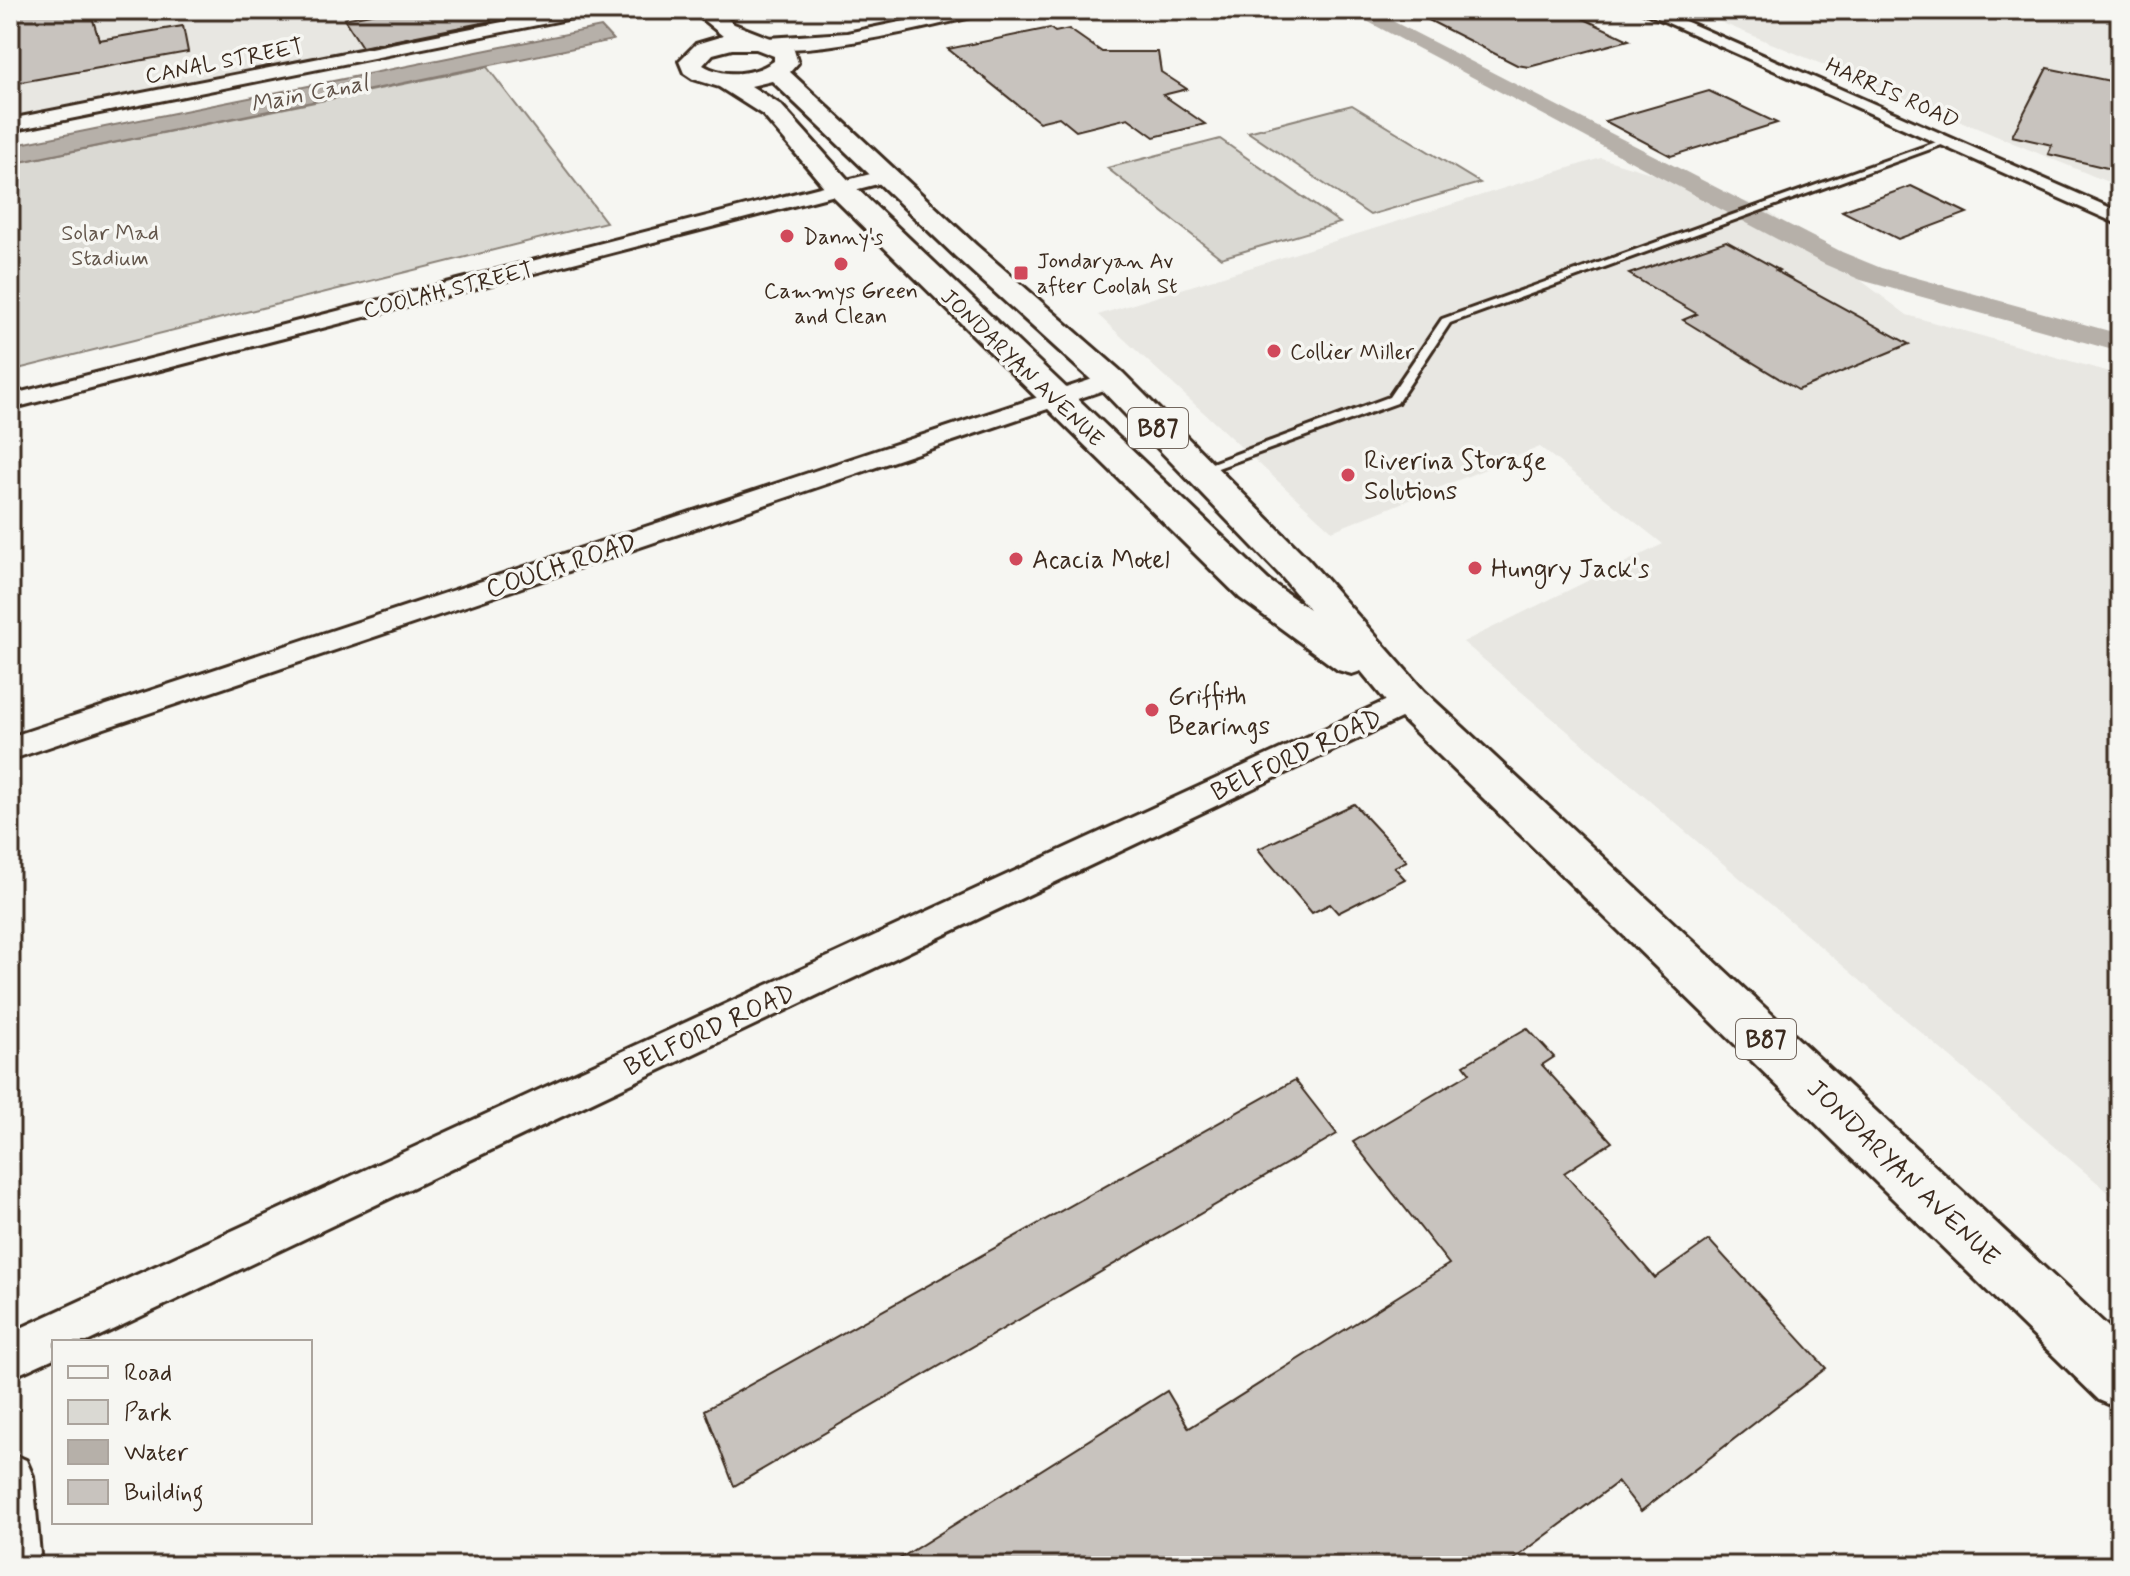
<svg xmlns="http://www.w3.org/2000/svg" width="2130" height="1576" font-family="Mynerve,sans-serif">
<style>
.built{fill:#e8e7e2}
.green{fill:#dad9d3;stroke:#8a8278;stroke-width:2}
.water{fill:#b6b0a9;stroke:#857a71;stroke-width:2}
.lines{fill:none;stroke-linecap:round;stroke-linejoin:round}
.canal{fill:#b6b0a9;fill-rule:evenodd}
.building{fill:#c8c3be;stroke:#3b2a1e;stroke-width:2}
.lane-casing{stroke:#3b2a1e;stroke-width:6}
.street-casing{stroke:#3b2a1e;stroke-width:6}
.primary-casing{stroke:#3b2a1e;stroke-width:6}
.lane{fill:#f6f6f2;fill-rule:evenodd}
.street{fill:#f6f6f2;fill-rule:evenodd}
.primary{fill:#f6f6f2;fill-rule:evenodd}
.poi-dot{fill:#d1495b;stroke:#f6f6f2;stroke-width:3}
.labels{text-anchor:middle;stroke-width:7;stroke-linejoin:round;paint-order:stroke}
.far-street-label{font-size:22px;fill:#3b2a1e;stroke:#f6f6f2}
.far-park-label{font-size:22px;fill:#63564b;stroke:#f6f6f2}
.far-poi-label{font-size:22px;fill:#3b2a1e;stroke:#f6f6f2;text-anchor:start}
.far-water-label{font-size:24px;font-style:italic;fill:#605248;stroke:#f6f6f2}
.shield{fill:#f6f6f2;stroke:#73675e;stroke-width:2}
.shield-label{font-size:24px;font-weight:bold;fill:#3b2a1e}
.poi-label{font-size:26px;fill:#3b2a1e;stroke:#f6f6f2;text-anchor:start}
.street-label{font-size:26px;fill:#3b2a1e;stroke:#f6f6f2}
</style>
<rect width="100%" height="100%" fill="#f6f6f2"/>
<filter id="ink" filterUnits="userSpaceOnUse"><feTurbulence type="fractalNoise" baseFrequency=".0125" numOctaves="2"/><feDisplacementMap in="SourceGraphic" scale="16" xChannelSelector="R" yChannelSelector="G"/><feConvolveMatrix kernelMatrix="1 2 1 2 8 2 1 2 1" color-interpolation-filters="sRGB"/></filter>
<g filter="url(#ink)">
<g class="built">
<path d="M 10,10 L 554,10 L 10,116 Z"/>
<path d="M 1691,10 L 2120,10 L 2120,187 Z"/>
<path d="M 1601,158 L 1763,207 L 1907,315 L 2120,375 L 2120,1202 L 1463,642 L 1663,544 L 1540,447 L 1332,531 L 1098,315 Z"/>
</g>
<g class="green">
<path d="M 487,67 L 606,222 L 10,371 L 10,164 Z"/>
<path d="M 1352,105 L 1480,183 L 1370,215 L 1248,132 Z"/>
<path d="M 1220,139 L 1340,223 L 1221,258 L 1107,168 Z"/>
</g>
<path class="water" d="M 601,27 L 613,40 L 10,164 L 10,146 Z"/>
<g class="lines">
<path class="canal" d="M 1346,10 L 1371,10 L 1842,252 L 1881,268 L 2120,334 L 2120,352 L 1861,280 L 1824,264 Z"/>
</g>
<g class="building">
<path d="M 10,10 L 90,10 L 99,40 L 183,26 L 188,52 L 10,84 Z"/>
<path d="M 392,10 L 490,10 L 491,21 L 362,47 L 344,19 Z"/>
<path d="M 1409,10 L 1565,10 L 1629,40 L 1529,67 L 1517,65 Z"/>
<path d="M 1050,28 L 1055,32 L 1069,29 L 1102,52 L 1158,52 L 1161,72 L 1187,89 L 1163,95 L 1205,124 L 1154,137 L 1128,118 L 1076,131 L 1059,117 L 1039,122 L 948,49 Z"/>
<path d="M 2047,68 L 2120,83 L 2120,171 L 2048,154 L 2052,145 L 2012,136 Z"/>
<path d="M 1709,91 L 1777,123 L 1671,156 L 1605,121 Z"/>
<path d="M 1911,186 L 1967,213 L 1898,239 L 1842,211 Z"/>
<path d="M 1726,241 L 1779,270 L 1776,271 L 1909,344 L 1798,390 L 1683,320 L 1697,314 L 1629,274 Z"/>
<path d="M 1354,804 L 1407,861 L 1394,867 L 1405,879 L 1338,913 L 1330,904 L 1312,913 L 1258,849 Z"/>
<path d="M 1527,1028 L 1554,1057 L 1542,1065 L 1612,1142 L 1564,1173 L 1655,1278 L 1709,1240 L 1826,1368 L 1641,1511 L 1618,1482 L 1505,1566 L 888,1566 L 1167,1391 L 1189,1428 L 1449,1264 L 1353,1142 L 1470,1073 L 1464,1065 Z"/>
<path d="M 1295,1080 L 1337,1134 L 734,1486 L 705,1410 Z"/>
</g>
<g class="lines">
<defs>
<path id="lane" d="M 1942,140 L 1950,142 L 1450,323 L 1397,403 L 1204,473 L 1194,473 L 1193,470 L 1389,397 L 1442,319 Z"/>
<g id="street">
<path d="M 563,10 L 595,10 L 587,15 L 10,131 L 10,119 Z"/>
<path d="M 958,10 L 988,10 L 980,15 C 945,23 782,64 759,43 L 767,38 L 847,33 Z"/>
<path d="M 1639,10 L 1660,10 L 2120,212 L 2120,225 Z"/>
<path d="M 886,170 L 896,176 L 893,180 L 10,409 L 10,395 Z"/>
<path d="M 1111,373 L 1119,375 L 1123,380 L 1119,385 L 10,760 L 10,737 Z"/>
<path d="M 1409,690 L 1420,693 L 1424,701 L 1420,709 L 87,1342 L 54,1342 L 54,1358 L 10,1378 L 10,1333 Z"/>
<path d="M 10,1453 L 26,1460 L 33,1476 L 41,1566 L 10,1566 Z"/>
</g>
<path id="primary" d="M 691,10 L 716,10 L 734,24 L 793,47 L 798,63 L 790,72 L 976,245 L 1123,373 L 1308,559 L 1424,691 L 2120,1338 L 2120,1409 L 2099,1400 L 1394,711 L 1361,671 L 1352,674 L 1338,670 L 1240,598 L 831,195 L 763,115 L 719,87 L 693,79 L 684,73 L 679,61 L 696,44 L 723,36 ZM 732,49 L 756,49 L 774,56 L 774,61 C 754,75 725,78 703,65 L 713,54 ZM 772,81 L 956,257 L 1099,387 L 1282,577 L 1309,609 L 1268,580 L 851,183 L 781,105 L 751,86 Z"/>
</defs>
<use href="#lane" class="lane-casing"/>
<use href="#street" class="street-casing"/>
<use href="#primary" class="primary-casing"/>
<use href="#lane" class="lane"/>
<use href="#street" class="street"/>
<use href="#primary" class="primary"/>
</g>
</g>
<g class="poi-dot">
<circle cx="787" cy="236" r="8"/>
<circle cx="841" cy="264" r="8"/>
<rect x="1013" y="265" width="16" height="16" rx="4"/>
<circle cx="1274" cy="351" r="8"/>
<circle cx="1348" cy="475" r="8"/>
<circle cx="1016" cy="559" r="8"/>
<circle cx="1475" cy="568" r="8"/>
<circle cx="1152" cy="710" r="8"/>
</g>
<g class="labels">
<g class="far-street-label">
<text transform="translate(224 60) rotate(-11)" y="8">CANAL STREET</text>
<text transform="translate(1893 92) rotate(24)" y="8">HARRIS ROAD</text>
<text transform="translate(448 289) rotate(-14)" y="8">COOLAH STREET</text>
<text transform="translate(1023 367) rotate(44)" y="8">JONDARYAN AVENUE</text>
</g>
<g class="far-park-label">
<text x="110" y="240">Solar Mad<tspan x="110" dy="25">Stadium</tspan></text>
</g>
<g class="far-poi-label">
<text x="803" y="244">Danny's</text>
<text x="1037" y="268">Jondaryan Av<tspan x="1037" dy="25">after Coolah St</tspan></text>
<text x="841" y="298" text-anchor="middle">Cammys Green<tspan x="841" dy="25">and Clean</tspan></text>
<text x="1290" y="359">Collier Miller</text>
</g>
<g class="far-water-label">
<text transform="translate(309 93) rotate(-11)" y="8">Main Canal</text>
</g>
<g class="shield">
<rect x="1128" y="408" width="60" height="40" rx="6"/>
<rect x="1736" y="1019" width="60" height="40" rx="6"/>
</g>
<g class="shield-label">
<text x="1158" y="436">B87</text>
<text x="1766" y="1047">B87</text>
</g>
<g class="poi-label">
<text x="1364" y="469">Riverina Storage<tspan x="1364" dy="30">Solutions</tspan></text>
<text x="1032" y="568">Acacia Motel</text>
<text x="1491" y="577">Hungry Jack's</text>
<text x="1168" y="704">Griffith<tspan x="1168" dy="30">Bearings</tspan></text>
</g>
<g class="street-label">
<text transform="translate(561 565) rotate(-18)" y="9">COUCH ROAD</text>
<text transform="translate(1296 754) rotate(-25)" y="9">BELFORD ROAD</text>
<text transform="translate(709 1029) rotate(-25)" y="9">BELFORD ROAD</text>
<text transform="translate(1904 1172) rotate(44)" y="9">JONDARYAN AVENUE</text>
</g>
</g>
<rect width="2130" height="1576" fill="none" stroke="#f6f6f2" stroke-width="40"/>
<rect x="20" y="20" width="2090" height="1536" fill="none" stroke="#3b2a1e" stroke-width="3" filter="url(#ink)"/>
<rect x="52" y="1340" width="260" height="184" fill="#f6f6f2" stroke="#aba49d" stroke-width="2"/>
<rect x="68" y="1366" width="40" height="12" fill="#f6f6f2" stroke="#aba49d" stroke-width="2"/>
<text x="124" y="1380" font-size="24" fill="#3b2a1e">Road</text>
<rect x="68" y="1400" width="40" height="24" fill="#dad9d3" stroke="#aba49d" stroke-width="2"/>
<text x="124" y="1420" font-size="24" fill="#3b2a1e">Park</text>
<rect x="68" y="1440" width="40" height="24" fill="#b6b0a9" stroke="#aba49d" stroke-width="2"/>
<text x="124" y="1460" font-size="24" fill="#3b2a1e">Water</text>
<rect x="68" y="1480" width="40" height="24" fill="#c8c3be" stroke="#aba49d" stroke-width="2"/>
<text x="124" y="1500" font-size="24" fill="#3b2a1e">Building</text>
</svg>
